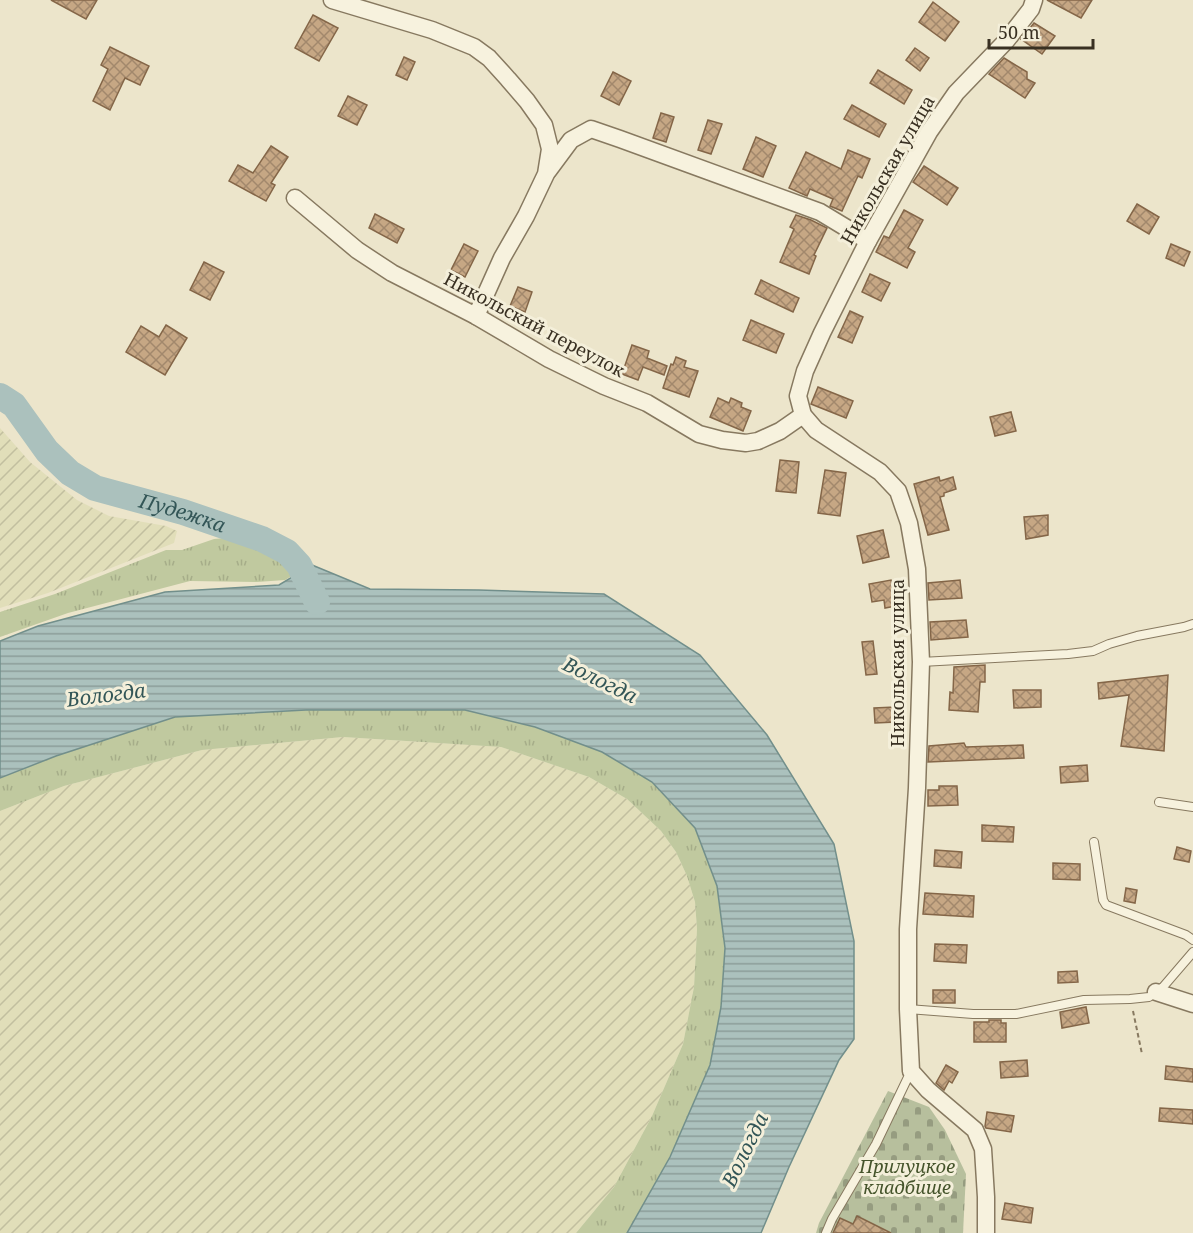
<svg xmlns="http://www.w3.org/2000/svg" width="1193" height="1233" font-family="'Noto Serif',serif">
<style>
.farmland{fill:url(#farmland-furrows)}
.grass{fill:url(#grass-tufts)}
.cemetery{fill:url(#cemetery-stones)}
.water{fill:url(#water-rules);stroke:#728f8b;stroke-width:1.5}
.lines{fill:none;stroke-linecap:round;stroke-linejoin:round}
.river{stroke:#abc1bd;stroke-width:26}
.building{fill:url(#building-cross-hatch);stroke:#846648;stroke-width:1.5}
.lane-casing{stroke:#877960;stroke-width:10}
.street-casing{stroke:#877960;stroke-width:19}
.path{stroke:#877960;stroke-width:2;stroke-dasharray:4.5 3;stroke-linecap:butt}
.lane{stroke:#f7f2de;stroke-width:8}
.street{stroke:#f7f2de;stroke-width:16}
.labels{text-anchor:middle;stroke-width:6;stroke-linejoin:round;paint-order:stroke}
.street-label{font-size:18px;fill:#393022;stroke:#f4efda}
.park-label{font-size:18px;font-style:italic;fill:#45542b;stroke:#f4efda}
.water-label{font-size:20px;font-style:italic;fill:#335657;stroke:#f4efda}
</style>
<defs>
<pattern id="farmland-furrows" width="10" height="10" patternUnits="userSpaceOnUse" patternTransform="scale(1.5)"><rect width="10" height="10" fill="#e1deb9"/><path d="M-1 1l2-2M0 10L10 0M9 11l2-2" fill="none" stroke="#c2bf9f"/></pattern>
<pattern id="grass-tufts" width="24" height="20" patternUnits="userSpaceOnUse" patternTransform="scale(1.5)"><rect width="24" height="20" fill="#c0c99f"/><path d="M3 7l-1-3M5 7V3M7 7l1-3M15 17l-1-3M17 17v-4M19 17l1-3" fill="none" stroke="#a6ad89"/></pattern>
<pattern id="cemetery-stones" width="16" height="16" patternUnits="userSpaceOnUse" patternTransform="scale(1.5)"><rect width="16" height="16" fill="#b7bf9d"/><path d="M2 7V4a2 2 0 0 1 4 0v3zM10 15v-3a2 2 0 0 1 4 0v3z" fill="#969c80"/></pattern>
<pattern id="water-rules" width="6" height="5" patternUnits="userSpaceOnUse" patternTransform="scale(1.5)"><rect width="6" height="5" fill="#abc1bd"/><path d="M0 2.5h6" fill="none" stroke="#8c9d99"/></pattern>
<pattern id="building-cross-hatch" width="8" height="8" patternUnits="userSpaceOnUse" patternTransform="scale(1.5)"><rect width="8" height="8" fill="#c6a784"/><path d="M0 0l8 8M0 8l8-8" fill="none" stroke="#a2886c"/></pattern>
</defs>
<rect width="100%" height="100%" fill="#ece5cb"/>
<g class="farmland">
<path d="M 0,428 L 30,462 L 77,500 L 109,516 L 166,526 L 177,531 L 174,543 L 48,593 L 0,608 Z"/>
<path d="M 343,737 L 501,747 L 589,777 L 627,799 L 661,831 L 676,852 L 687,876 L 695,902 L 697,929 L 694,987 L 683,1044 L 652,1116 L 614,1187 L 576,1233 L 0,1233 L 0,811 L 64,786 L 202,750 Z"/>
</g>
<g class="grass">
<path d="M 226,538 L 238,539 L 285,556 L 293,566 L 293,572 L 290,577 L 285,580 L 257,582 L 190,581 L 68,613 L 0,637 L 0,612 L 55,594 L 166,550 L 182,550 L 214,539 Z"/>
<path d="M 306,710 L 465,710 L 535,727 L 602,752 L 652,782 L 695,828 L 717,886 L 725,948 L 721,1007 L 710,1065 L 670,1157 L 627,1233 L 576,1233 L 614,1187 L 652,1116 L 683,1044 L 694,987 L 697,929 L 695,902 L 687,876 L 676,852 L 661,831 L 627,799 L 589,777 L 501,747 L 343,737 L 202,750 L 64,786 L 0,811 L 0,778 L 56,756 L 175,717 Z"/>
</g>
<path class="cemetery" d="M 888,1091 L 929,1107 L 945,1130 L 966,1174 L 963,1233 L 816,1233 L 819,1223 Z"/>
<path class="water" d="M 312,565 L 370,589 L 479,590 L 604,594 L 700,655 L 767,735 L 834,844 L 854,941 L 854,1039 L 839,1060 L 789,1167 L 761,1233 L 627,1233 L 670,1157 L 710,1065 L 721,1007 L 725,948 L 717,886 L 695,828 L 652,782 L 602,752 L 535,727 L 465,710 L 306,710 L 175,717 L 56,756 L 0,778 L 0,641 L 38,626 L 165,592 L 279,585 Z"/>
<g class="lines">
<path class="river" id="s1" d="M 0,396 L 14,405 L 47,451 L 70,473 L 95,488 L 183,512 L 262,539 L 287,552 L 299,565 L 317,602"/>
</g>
<g class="building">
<path d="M 51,0 L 97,0 L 86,19 Z"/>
<path d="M 1047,0 L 1092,0 L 1081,18 Z"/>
<path d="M 933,2 L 959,22 L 945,41 L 919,22 Z"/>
<path d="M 313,15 L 338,28 L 319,61 L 295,48 Z"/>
<path d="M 1034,23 L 1055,36 L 1042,54 L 1021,39 Z"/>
<path d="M 110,47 L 149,66 L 140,85 L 125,78 L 110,110 L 93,101 L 108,69 L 101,65 Z"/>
<path d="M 915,48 L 929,58 L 920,71 L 906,60 Z"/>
<path d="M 404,57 L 415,62 L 407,80 L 396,75 Z"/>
<path d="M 1004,58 L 1027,72 L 1027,79 L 1035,83 L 1025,98 L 989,74 Z"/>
<path d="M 878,70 L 912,90 L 904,104 L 870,83 Z"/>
<path d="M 613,72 L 631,81 L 619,105 L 601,96 Z"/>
<path d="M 348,96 L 367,105 L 357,125 L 338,116 Z"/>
<path d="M 852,105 L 886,124 L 879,137 L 844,119 Z"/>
<path d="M 661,113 L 674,117 L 666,142 L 653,138 Z"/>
<path d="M 708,120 L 722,124 L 711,154 L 698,150 Z"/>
<path d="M 756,137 L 776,146 L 763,177 L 743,169 Z"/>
<path d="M 271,146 L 288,157 L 271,183 L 275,185 L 266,201 L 229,181 L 238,165 L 253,173 Z"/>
<path d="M 848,150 L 870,159 L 862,178 L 858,176 L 842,211 L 830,206 L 833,199 L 810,189 L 807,196 L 789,188 L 806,152 L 841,169 Z"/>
<path d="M 924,166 L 958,188 L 947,205 L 913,182 Z"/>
<path d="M 1137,204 L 1159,217 L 1149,234 L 1127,221 Z"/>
<path d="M 904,210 L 923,220 L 908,248 L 915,252 L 907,268 L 876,252 L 884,236 L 889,238 Z"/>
<path d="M 375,214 L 404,229 L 397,243 L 369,228 Z"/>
<path d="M 796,215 L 811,220 L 827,228 L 814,255 L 816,256 L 809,274 L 780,262 L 794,229 L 790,227 Z"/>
<path d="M 464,244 L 478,251 L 465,277 L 451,270 Z"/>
<path d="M 1171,244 L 1190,252 L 1184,266 L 1166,258 Z"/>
<path d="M 204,262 L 224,272 L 210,300 L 190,290 Z"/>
<path d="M 870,274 L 890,283 L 881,301 L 862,292 Z"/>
<path d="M 761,280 L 799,298 L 793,312 L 755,294 Z"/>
<path d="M 518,287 L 532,292 L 525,312 L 510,306 Z"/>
<path d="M 850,311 L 863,317 L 852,343 L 838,337 Z"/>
<path d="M 751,320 L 784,334 L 776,353 L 743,340 Z"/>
<path d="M 166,325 L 187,338 L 165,375 L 126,352 L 141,326 L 159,337 Z"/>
<path d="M 632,345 L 649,351 L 647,358 L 667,366 L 664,375 L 643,367 L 638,380 L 622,374 Z"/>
<path d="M 676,357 L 686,361 L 684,367 L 698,371 L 689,397 L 663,388 L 671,364 L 673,365 Z"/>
<path d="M 818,387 L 853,401 L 846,418 L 811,404 Z"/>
<path d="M 718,398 L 729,403 L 731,398 L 742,403 L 741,407 L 751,411 L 743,431 L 710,417 Z"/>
<path d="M 1011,412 L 1016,431 L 995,436 L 990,417 Z"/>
<path d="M 780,460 L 799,462 L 796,493 L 776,491 Z"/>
<path d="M 825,470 L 846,473 L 840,516 L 818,513 Z"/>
<path d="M 939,477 L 940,481 L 953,477 L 956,489 L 944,493 L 944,496 L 940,497 L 949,530 L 928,535 L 914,484 Z"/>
<path d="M 1048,515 L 1048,535 L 1026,539 L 1024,517 Z"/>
<path d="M 883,530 L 889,557 L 863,563 L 857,536 Z"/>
<path d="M 891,580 L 896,606 L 885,608 L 884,600 L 872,602 L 869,584 Z"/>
<path d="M 960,580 L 962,598 L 929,600 L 928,583 Z"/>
<path d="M 966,620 L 968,637 L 931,640 L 930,622 Z"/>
<path d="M 873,641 L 877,674 L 866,675 L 862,642 Z"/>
<path d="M 985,665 L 985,682 L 980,682 L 978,712 L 949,710 L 950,692 L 953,693 L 954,667 Z"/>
<path d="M 1168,675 L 1164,751 L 1121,746 L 1129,695 L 1099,699 L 1098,683 Z"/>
<path d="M 1013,690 L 1041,690 L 1041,707 L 1014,708 Z"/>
<path d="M 895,707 L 896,722 L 875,723 L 874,708 Z"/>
<path d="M 964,743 L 966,747 L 1023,745 L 1024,758 L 928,762 L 929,746 Z"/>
<path d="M 1087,765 L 1088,781 L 1061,783 L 1060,767 Z"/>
<path d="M 939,786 L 957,786 L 958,805 L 928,806 L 928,790 L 939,790 Z"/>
<path d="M 982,825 L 1014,827 L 1013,842 L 982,841 Z"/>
<path d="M 1177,847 L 1191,851 L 1189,862 L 1174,859 Z"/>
<path d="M 935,850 L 962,852 L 961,868 L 934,866 Z"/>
<path d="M 1053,863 L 1080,864 L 1080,880 L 1053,879 Z"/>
<path d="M 1126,888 L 1137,890 L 1135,903 L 1124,901 Z"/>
<path d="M 925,893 L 974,896 L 973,917 L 923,914 Z"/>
<path d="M 935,944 L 967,945 L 966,963 L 934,961 Z"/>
<path d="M 1077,971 L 1078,982 L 1058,983 L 1058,972 Z"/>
<rect x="933" y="990" width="22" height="13"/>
<path d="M 1086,1007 L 1089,1023 L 1062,1028 L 1060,1012 Z"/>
<path d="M 989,1020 L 1001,1020 L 1001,1023 L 1006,1023 L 1006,1042 L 974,1042 L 974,1022 L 989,1022 Z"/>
<path d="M 1027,1060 L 1028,1076 L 1001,1078 L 1000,1062 Z"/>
<path d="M 946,1065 L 958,1072 L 952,1083 L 949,1081 L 944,1090 L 936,1083 Z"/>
<path d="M 1166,1066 L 1193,1069 L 1193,1082 L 1165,1079 Z"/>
<path d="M 1160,1108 L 1193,1110 L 1193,1124 L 1159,1121 Z"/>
<path d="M 987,1112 L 1014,1116 L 1011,1132 L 986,1128 L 985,1126 Z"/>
<path d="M 1005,1203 L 1033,1208 L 1031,1223 L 1002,1219 Z"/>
<path d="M 857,1216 L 891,1233 L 833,1233 L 840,1218 L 853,1224 Z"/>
</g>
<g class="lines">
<defs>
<g id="lane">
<path d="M 921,662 L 1068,654 L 1093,651 L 1109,644 L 1137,636 L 1184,627 L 1193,624"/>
<path d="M 1159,802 L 1193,807"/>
<path d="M 1094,842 L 1103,900 L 1106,905 L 1186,935 L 1193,940"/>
<path d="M 908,1009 L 973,1014 L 1016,1014 L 1084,1000 L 1130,999 L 1149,997 L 1163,987 L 1193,952"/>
<path d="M 826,1233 L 832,1219 L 876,1144 L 911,1071"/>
</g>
<g id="street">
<path d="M 332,0 L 432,30 L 474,47 L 489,58 L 508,79 L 527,101 L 544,125 L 550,149 L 546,174 L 526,216 L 502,258 L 476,316"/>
<path d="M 548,171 L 571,140 L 591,129 L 620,139 L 820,212 L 868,241"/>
<path d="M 295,198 L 357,250 L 392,273 L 476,316 L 549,359 L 604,386 L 647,403 L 699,434 L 722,440 L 746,443 L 758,441 L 780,431 L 803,415"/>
<path d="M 1156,992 L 1193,1004"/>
<path d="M 986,1233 L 986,1197 L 983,1149 L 975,1130 L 928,1090 L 911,1071 L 908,1009 L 908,929 L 917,788 L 921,662 L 917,569 L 909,523 L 898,491 L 880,472 L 816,430 L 803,415 L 798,396 L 805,371 L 822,333 L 868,241 L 929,132 L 956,93 L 1006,41 L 1031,9 L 1034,0"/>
</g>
</defs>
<use href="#lane" class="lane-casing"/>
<use href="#street" class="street-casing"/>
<path class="path" d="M 1133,1011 L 1142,1054"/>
<use href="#lane" class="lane"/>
<use href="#street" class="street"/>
</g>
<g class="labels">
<g class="street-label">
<text transform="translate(888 170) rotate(-60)" y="6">Никольская улица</text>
<text transform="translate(534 325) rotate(28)" y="6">Никольский переулок</text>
<text transform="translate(898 663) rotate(-90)" y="6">Никольская улица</text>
</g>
<g class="park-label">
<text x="907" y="1173">Прилуцкое<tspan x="907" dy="21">кладбище</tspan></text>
</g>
<g class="water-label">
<text dy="7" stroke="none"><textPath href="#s1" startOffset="225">Пудежка</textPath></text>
<text transform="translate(600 680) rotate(26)" y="7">Вологда</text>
<text transform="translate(106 695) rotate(-7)" y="7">Вологда</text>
<text transform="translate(745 1150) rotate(-64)" y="7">Вологда</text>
</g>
</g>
<path d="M989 39v9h104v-9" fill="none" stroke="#393022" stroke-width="3"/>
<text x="998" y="39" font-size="18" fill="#393022" stroke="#f4efda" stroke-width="4.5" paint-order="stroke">50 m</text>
</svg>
